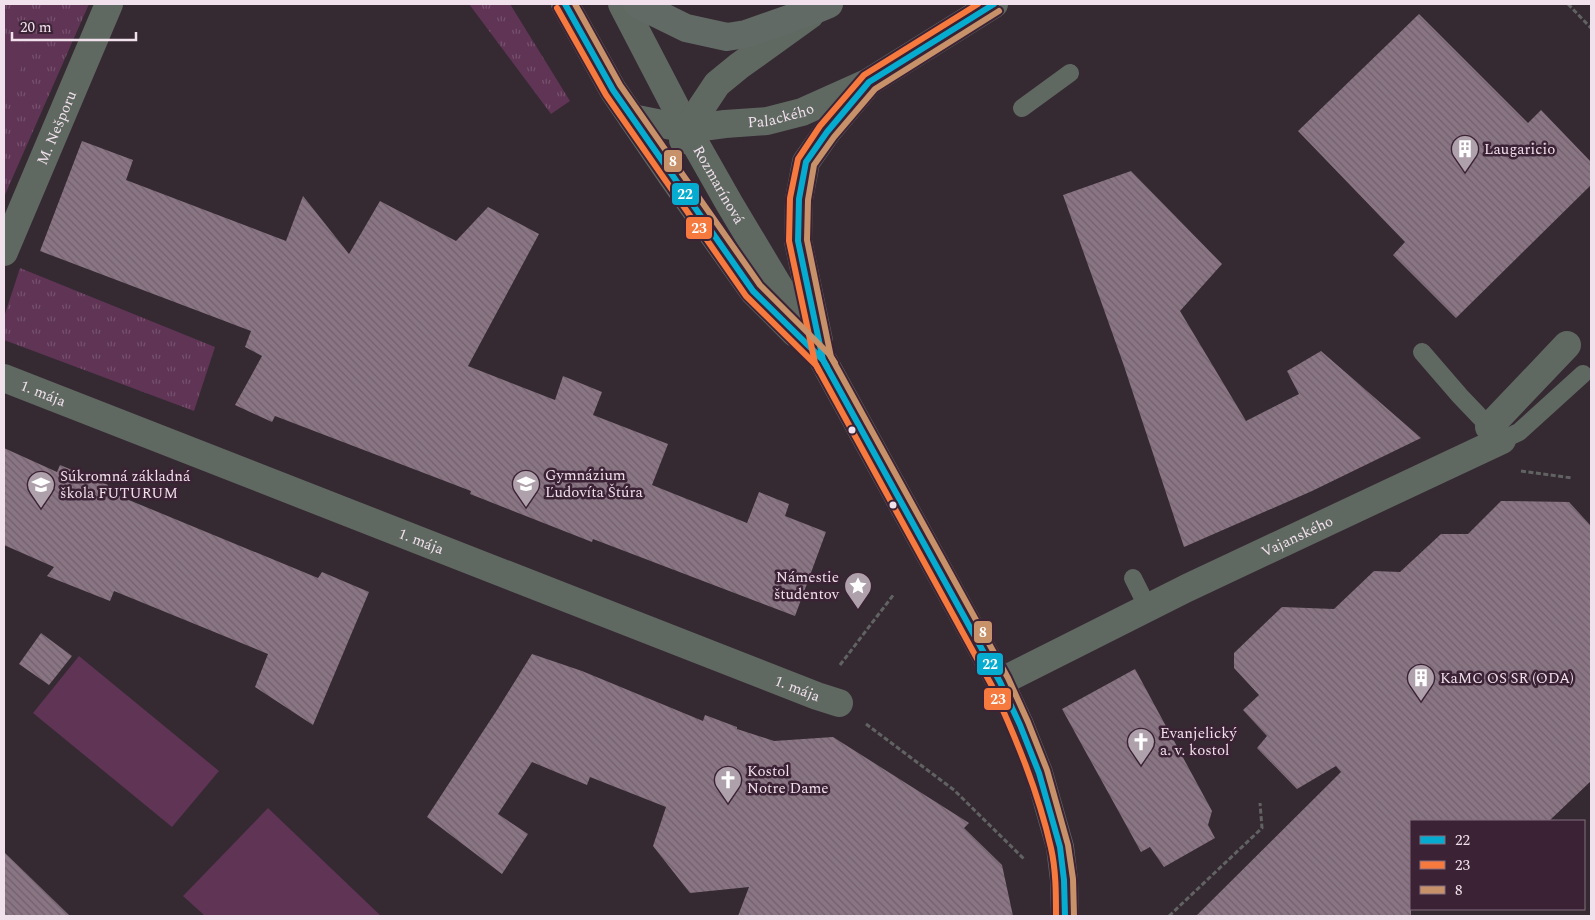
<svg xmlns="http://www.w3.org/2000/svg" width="1595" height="920" font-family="Spectral,serif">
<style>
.grass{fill:url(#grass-tufts)}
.pitch{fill:#5f3455}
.building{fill:url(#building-back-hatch)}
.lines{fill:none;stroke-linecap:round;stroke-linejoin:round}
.path{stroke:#616362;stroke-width:3;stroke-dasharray:5 2.5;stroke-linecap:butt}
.lane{stroke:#606862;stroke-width:18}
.street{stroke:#606862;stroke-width:28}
.secondary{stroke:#626a65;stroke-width:28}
.bus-1-casing{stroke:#3b2335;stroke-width:10}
.bus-2-casing{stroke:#3b2335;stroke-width:10}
.bus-3-casing{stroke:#3b2335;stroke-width:10}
.bus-1{stroke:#06acd0;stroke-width:6}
.bus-2{stroke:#f6793e;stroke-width:6}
.bus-3{stroke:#c7916a;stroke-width:6}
.bus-dot{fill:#f1e1ec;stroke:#3b2335;stroke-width:2}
.labels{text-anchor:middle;stroke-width:5;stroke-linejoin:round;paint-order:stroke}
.street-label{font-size:15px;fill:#f1e1ec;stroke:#3b2335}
.poi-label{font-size:15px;fill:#f1e1ec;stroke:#3b2335;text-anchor:start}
.line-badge{stroke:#3b2335;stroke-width:2}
.badge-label{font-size:14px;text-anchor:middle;font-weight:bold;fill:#fff}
</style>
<defs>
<pattern id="grass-tufts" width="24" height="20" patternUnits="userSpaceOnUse" patternTransform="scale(1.25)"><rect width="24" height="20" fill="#5f3455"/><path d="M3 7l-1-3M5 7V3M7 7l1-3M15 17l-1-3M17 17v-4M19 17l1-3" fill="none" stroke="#76516e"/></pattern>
<pattern id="building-back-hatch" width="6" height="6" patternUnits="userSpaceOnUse" patternTransform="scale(1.25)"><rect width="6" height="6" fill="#8a7584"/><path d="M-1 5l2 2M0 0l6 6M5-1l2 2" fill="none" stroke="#70616c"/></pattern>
</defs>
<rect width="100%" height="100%" fill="#352932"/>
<g class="grass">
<path d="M 4,4 L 89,4 L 4,197 Z"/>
<path d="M 469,4 L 510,4 L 570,101 L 551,114 Z"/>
<path d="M 20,268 L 215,347 L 194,411 L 4,340 L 4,317 Z"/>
</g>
<g class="pitch">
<path d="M 4,34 L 31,45 L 4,107 Z"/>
<path d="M 79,656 L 219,771 L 172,827 L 33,713 Z"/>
<path d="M 268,808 L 381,916 L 205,916 L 183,896 Z"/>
</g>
<g class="building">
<path d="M 1419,14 L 1528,123 L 1541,110 L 1591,162 L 1591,185 L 1456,318 L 1393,255 L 1405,242 L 1298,131 Z"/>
<path d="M 82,141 L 133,160 L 126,180 L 286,241 L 303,196 L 349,254 L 380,201 L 456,241 L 488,207 L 539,234 L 468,366 L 555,400 L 563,376 L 602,392 L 593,415 L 668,444 L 652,485 L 747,523 L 759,492 L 789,504 L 785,516 L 826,532 L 795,616 L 593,539 L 592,542 L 470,494 L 471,491 L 275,416 L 272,422 L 235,405 L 262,356 L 245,347 L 251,331 L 40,251 Z"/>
<path d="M 1131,171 L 1222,264 L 1180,311 L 1246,421 L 1299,394 L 1287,371 L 1321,351 L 1421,438 L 1312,491 L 1184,547 L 1123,363 L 1063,195 Z"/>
<path d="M 4,448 L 57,472 L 60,465 L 108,485 L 107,491 L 318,578 L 322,572 L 369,592 L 313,725 L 255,687 L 268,654 L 114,591 L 110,601 L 47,576 L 54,567 L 4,545 Z"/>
<path d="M 1501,501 L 1569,502 L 1591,526 L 1591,781 L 1549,821 L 1411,821 L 1411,916 L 1196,916 L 1341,772 L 1336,766 L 1297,789 L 1257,748 L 1267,736 L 1243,710 L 1259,695 L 1234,668 L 1234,653 L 1282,607 L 1334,609 L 1374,571 L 1400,572 L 1441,534 L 1468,534 Z"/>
<path d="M 41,633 L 72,656 L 49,685 L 19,664 Z"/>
<path d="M 532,654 L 582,671 L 703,721 L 705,715 L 737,727 L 737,729 L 774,741 L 833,737 L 969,823 L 964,828 L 1002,865 L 1013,916 L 738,916 L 749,887 L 690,893 L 653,846 L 666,807 L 590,777 L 587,785 L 532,762 L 498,814 L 528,834 L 502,874 L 427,817 L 497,710 Z"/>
<path d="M 1135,669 L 1212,811 L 1208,825 L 1215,838 L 1164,867 L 1150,847 L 1141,852 L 1062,709 Z"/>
<path d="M 4,852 L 34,881 L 70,916 L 4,916 Z"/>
</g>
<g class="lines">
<g class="path">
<path d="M 1568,4 L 1591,28"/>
<path d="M 1521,471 L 1572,478"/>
<path d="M 840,665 L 894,594"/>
<path d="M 866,724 L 954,790 L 1024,859"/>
<path d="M 1169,916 L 1262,828 L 1260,803"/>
</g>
<g class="lane">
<path d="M 1022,108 L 1070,73"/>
<path d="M 1422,352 L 1460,396 L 1502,440 L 1519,432 L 1583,374"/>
<path d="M 1133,578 L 1148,608"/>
</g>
<g class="street">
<path d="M 565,4 L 613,90 L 671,175 L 753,291 L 795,333"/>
<path id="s1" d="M 622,4 L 687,129 L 729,203 L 823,360 L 1000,682 L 1020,725 L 1039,773 L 1060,847 L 1064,880 L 1065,916"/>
<path id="s2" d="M 632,118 L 687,129 L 725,124 L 767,121 L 802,112 L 869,82 L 994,4"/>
<path d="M 683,140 L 687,129 L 717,84 L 739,66 L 810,15"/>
<path id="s3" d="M 4,252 L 109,4"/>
<path d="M 819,341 L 798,241 L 799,199 L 806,162 L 827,132 L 865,87"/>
<path id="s4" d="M 4,378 L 817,696 L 839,703"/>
<path d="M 1489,427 L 1567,345"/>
<path id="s5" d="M 1000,682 L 1187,588 L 1502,440"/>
</g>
<path class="secondary" d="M 637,4 L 686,28 L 727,37 L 746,34 L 817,9 L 829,4"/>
<defs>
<g id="bus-1">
<path d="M 565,4 L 613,90 L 753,291 L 823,360 L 827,367"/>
<path d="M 994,4 L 869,82 L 827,132 L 806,162 L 799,199 L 798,241 L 823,360 L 1000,682 L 1020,725 L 1039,773 L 1060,847 L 1064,880 L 1065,916"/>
</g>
<g id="bus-2">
<path d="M 978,4 L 864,75 L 820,126 L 798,159 L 790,198 L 789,241 L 815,363 L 992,686 C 1016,738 1038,791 1051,848 C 1056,870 1056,894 1056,916"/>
<path d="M 557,8 L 606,95 L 746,296 L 816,365 L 819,371"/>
</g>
<g id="bus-3">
<path d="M 575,4 L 620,85 L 760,285 L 829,354 L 835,363"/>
<path d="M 999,11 L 875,89 L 834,137 L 814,165 L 808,200 L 807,240 L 831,357 L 1008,678 L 1028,722 L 1047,770 L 1068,845 L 1073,879 L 1074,916"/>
</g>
</defs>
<use href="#bus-1" class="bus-1-casing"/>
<use href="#bus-2" class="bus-2-casing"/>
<use href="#bus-3" class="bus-3-casing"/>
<use href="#bus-1" class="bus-1"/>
<use href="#bus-2" class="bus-2"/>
<use href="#bus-3" class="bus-3"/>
</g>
<defs>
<symbol id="building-pin" viewBox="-11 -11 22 30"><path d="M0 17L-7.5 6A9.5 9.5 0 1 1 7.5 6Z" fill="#afa1ab" stroke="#3b2335"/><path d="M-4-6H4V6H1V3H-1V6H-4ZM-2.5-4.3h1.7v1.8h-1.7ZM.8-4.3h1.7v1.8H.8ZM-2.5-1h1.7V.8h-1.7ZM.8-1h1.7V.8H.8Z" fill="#fff"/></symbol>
<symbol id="school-pin" viewBox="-11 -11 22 30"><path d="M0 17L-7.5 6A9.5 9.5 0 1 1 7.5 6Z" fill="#afa1ab" stroke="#3b2335"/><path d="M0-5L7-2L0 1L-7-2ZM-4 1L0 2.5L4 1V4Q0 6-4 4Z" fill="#fff"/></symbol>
<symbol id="sight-pin" viewBox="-11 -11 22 30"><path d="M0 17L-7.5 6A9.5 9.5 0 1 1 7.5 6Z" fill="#afa1ab" stroke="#3b2335"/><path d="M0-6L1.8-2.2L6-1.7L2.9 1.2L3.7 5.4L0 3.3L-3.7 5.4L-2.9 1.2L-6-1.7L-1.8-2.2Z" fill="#fff"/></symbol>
<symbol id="church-pin" viewBox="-11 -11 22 30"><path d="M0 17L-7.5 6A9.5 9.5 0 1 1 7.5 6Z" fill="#afa1ab" stroke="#3b2335"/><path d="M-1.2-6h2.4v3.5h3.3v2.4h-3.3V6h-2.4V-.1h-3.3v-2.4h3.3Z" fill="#fff"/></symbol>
</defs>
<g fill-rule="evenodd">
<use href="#building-pin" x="1449" y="133" width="32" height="43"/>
<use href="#school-pin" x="510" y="468" width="32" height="43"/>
<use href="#school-pin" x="25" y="469" width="32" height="43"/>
<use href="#sight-pin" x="842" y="570" width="32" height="43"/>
<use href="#building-pin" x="1405" y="662" width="32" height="43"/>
<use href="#church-pin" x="1125" y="726" width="32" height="43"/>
<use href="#church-pin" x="712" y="764" width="32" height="43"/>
</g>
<g class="bus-dot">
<circle cx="852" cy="430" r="4.5"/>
<circle cx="893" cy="505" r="4.5"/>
</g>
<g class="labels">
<g class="street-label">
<text dy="5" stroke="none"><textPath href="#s2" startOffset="151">Palackého</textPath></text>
<text dy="5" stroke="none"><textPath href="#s3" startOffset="135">M. Nešporu</textPath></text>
<text dy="5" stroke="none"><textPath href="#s1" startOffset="205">Rozmarínová</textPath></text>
<text dy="5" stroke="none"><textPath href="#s4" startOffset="42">1. mája</textPath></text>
<text dy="5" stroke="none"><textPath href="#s5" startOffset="331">Vajanského</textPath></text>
<text dy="5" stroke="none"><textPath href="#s4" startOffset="448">1. mája</textPath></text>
<text dy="5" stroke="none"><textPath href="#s4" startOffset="852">1. mája</textPath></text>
</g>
<g class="poi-label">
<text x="1484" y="154">Laugaricio</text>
<text x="545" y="480">Gymnázium<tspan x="545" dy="17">Ľudovíta Štúra</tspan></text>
<text x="60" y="481">Súkromná základná<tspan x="60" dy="17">škola FUTURUM</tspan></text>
<text x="839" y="582" text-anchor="end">Námestie<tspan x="839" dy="17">študentov</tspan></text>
<text x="1440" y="683">KaMC OS SR (ODA)</text>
<text x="1160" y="738">Evanjelický<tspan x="1160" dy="17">a. v. kostol</tspan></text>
<text x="747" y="776">Kostol<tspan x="747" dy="17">Notre Dame</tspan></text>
</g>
</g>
<g class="line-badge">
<rect x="663" y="149" width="20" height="24" rx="5" fill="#c7916a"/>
<rect x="671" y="182" width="29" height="24" rx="5" fill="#06acd0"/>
<rect x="685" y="216" width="28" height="24" rx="5" fill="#f6793e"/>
<rect x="973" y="620" width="20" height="24" rx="5" fill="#c7916a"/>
<rect x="976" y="652" width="28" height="24" rx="5" fill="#06acd0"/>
<rect x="983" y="687" width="29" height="24" rx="5" fill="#f6793e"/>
</g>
<g class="badge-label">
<text x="673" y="166">8</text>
<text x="685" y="199">22</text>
<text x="699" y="233">23</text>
<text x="983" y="637">8</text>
<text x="990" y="669">22</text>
<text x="998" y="704">23</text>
</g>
<rect width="1595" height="920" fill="none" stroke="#f1e1ec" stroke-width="10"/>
<rect x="1410" y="820" width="175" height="90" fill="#3b2335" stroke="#846f7e"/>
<rect x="1420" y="836" width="25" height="8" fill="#06acd0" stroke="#846f7e"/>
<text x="1455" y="845" font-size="15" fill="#f1e1ec">22</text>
<rect x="1420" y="861" width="25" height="8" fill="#f6793e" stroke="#846f7e"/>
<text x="1455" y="870" font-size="15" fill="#f1e1ec">23</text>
<rect x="1420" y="886" width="25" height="8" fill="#c7916a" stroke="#846f7e"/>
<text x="1455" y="895" font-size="15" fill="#f1e1ec">8</text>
<path d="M12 32v8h124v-8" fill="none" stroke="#f1e1ec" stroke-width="2.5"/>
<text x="20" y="32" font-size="15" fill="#f1e1ec" stroke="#3b2335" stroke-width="4" paint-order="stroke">20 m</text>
</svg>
